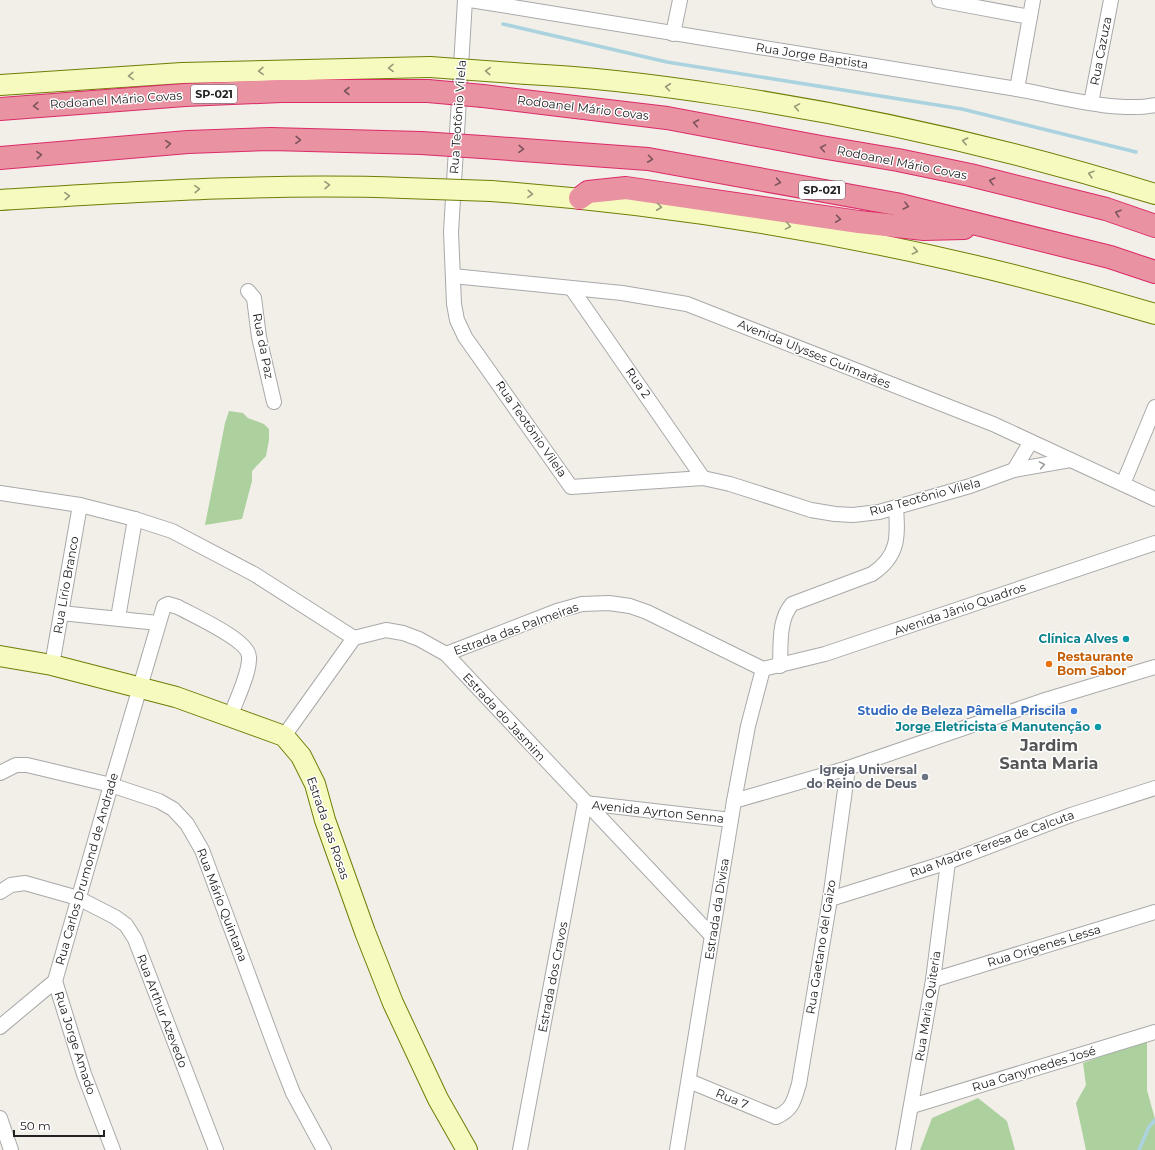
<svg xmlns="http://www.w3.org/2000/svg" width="1155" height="1150" font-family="Montserrat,sans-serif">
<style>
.forest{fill:#add19e}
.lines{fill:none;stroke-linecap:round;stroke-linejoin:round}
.stream{stroke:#aad3df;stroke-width:3.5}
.minor-casing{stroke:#a9a9a9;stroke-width:16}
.secondary-casing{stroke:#707d05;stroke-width:22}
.motorway-casing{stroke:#dc2a67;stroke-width:24}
.minor{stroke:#fff;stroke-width:14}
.secondary{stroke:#f7fabf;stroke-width:20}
.motorway{stroke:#e892a2;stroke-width:22}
.secondary-bridge-casing{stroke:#707d05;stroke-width:22;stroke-linecap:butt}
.motorway-bridge-casing{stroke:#dc2a67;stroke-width:24;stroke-linecap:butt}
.secondary-bridge{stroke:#f7fabf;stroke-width:20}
.motorway-bridge{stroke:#e892a2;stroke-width:22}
.oneway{stroke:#979978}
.oneway2{stroke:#7b545c}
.oneway3{stroke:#9c9c9c}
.culture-dot{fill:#0f9aa8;stroke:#fff;stroke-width:1.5}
.food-dot{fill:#e8710a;stroke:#fff;stroke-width:1.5}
.shop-dot{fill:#3f7fe0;stroke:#fff;stroke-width:1.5}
.worship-dot{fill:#6b7280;stroke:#fff;stroke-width:1.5}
.labels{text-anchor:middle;stroke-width:3;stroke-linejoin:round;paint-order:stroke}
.shield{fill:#fff;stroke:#646464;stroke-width:1}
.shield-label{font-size:11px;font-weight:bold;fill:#222}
.street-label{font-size:12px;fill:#222;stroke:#fff}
.culture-label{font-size:12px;font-weight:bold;fill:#0d838f;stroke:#fff;text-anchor:end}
.food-label{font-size:12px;font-weight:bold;fill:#c56008;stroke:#fff;text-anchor:start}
.shop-label{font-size:12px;font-weight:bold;fill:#366cbe;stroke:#fff;text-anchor:end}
.worship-label{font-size:12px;font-weight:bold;fill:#5b616d;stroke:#fff;text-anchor:end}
.district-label{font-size:16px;font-weight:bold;fill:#555;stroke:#fff}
</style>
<rect width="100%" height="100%" fill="#f2efe9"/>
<g class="forest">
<path d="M 229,411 L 243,413 L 248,418 L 264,424 L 269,429 L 269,440 L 266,456 L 252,471 L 252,481 L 242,519 L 205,525 L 225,423 Z"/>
<path d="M 1147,1040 L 1147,1090 L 1155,1119 L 1155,1150 L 1086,1150 L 1076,1103 L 1086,1085 L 1083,1063 Z"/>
<path d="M 978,1098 L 1007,1121 L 1015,1150 L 920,1150 L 932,1118 Z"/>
</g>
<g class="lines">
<g class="stream">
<path d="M 503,24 L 667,62 L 962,109 L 1136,152"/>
<path d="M 1139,1150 L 1149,1127 L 1155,1120"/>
</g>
<defs>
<g id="minor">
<path d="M 465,0 L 451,232 L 454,304 L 457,320 L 465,337 L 571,487 L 703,478 L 730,484 L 811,510 L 835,514 L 853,515 L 879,512 L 970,486 L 1014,470 L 1070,460"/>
<path d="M 470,0 L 1017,89 C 1056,96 1116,113 1155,105"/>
<path d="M 939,0 L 1030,17"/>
<path d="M 673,34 L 680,0"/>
<path d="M 1017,89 L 1033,0"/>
<path d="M 1091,103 L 1111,0"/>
<path d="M 453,276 L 622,293 L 687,304 L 993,424 L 1155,499"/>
<path d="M 572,289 L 703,478"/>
<path d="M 248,291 L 254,298 L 259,337 L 274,402"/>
<path d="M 1014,470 L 1030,443"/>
<path d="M 1123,484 L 1155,407"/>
<path d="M 0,493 L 80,505 L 135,519 L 172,531 L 254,574 L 354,638"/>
<path d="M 61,613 L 158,623"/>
<path d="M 118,618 L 135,519"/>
<path d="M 446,654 L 557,611 L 582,604 L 609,603 L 630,606 L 647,612 L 763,669"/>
<path d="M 52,665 L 80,505"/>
<path d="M 780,666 C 781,646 778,620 792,604 L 872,574 C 899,556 898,537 896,507"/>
<path d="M 763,669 L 825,654 L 1155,543"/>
<path d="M 284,736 L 354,638 L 386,630 L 403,633 L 419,639 L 446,654 L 712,936"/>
<path d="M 0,773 L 16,765 L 27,765 L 111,785 L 159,801 L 173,809 L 187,824 L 202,850 L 277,1052 L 293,1093 L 324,1150"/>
<path d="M 734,801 L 848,768 L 1042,701 L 1155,667"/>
<path d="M 0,892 L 11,885 L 25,883 L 78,898 L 115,917 L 126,925 L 135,939 L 145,965 L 216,1150"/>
<path d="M 830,899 L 948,862 L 1071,815 L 1155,788"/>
<path d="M 933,980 L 1155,912"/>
<path d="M 55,981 L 84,1074 L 113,1150"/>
<path d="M 0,1027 L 55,981 L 111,785 L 164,606 L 168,604 L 178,607 C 192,615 249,640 249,657 C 250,673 236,700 231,715"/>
<path d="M 689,1081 L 776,1117 C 793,1110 794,1100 799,1084 L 830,899 L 848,768"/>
<path d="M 912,1106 L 1155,1032"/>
<path d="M 0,1118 L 11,1150"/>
<path d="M 520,1150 L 585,803 L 731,820"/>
<path d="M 677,1150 L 734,801 L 748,726 L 763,669"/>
<path d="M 903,1150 L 933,980 L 948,862"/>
</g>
<g id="secondary">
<path d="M 527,74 C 592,77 657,85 722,95 C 869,117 1013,150 1155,194"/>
<path d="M 0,85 L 182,73 L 430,67"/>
<path d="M 491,191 C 719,208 936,248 1155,314"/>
<path d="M 0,200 C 135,192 269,183 404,188"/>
<path d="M 0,656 L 52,665 L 176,697 L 284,736 L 301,756 L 315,784 L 325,820 L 365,932 L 393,1003 L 438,1099 L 467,1150"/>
</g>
<g id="motorway">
<path d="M 483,96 L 667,118 L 821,147 L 898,160 L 970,175 L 1106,209 L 1155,226"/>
<path d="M 0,109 L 185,95 L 281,91 L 428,91"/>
<path d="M 482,147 L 648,159 L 896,204 L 1110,257 L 1155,272"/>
<path d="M 0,158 L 188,142 L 271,139 L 421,143"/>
<path d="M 580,198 L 588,192 L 626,188 L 859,222 L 924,229 L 964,228"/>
</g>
</defs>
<use href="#minor" class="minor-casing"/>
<use href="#secondary" class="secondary-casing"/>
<use href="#motorway" class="motorway-casing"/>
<use href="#minor" class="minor"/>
<use href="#secondary" class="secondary"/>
<use href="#motorway" class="motorway"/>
<defs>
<g id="secondary-bridge">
<path d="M 430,67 L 527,74"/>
<path d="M 404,188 L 491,191"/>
</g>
<g id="motorway-bridge">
<path d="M 428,91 L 483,96"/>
<path d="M 421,143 L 482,147"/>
</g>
</defs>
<use href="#secondary-bridge" class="secondary-bridge-casing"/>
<use href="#motorway-bridge" class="motorway-bridge-casing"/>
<use href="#secondary-bridge" class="secondary-bridge"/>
<use href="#motorway-bridge" class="motorway-bridge"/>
</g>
<defs><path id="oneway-chevron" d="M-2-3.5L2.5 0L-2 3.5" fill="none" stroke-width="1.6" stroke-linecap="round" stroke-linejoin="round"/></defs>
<g class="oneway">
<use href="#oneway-chevron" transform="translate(391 68) rotate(179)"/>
<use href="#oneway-chevron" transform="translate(261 71) rotate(179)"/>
<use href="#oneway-chevron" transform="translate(488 71) rotate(-176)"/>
<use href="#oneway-chevron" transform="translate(131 76) rotate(176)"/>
<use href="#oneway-chevron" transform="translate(668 87) rotate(-173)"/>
<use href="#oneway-chevron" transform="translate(797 107) rotate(-170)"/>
<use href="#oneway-chevron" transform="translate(965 141) rotate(-167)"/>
<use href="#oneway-chevron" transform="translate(1091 174) rotate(-164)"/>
<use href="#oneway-chevron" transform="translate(327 185) rotate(-1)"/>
<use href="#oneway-chevron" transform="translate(197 189) rotate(-3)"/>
<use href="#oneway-chevron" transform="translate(530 194) rotate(4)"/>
<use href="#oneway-chevron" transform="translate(67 196) rotate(-3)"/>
<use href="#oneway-chevron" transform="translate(659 207) rotate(7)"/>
<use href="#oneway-chevron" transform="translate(788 226) rotate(10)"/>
<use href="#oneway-chevron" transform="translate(915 251) rotate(13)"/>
</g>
<g class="oneway2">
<use href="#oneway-chevron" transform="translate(347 91) rotate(-180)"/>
<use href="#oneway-chevron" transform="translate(36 106) rotate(176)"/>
<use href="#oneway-chevron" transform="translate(696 123) rotate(-169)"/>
<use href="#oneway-chevron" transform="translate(298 140) rotate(2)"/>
<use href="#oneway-chevron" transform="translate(168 144) rotate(-5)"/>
<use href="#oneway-chevron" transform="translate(823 148) rotate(-170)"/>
<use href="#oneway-chevron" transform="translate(521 149) rotate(3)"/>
<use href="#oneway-chevron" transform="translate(39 155) rotate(-5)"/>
<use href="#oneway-chevron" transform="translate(650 159) rotate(8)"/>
<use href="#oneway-chevron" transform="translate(992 181) rotate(-166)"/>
<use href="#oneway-chevron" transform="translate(778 182) rotate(10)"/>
<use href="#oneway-chevron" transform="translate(906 206) rotate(14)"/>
<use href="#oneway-chevron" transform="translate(1118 213) rotate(-161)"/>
<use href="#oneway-chevron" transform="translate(838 219) rotate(8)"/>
</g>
<use class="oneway3" href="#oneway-chevron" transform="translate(1042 465) rotate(-10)"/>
<g class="culture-dot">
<circle cx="1126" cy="639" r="4"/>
<circle cx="1098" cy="727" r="4"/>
</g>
<circle class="food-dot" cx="1049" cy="664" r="4"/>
<circle class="shop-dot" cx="1074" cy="711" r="4"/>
<circle class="worship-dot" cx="925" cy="777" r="4"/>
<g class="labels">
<g class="shield">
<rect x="191" y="85" width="46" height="18" rx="3"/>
<rect x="799" y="181" width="46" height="18" rx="3"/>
</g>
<g class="shield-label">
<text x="214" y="98">SP-021</text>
<text x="822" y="194">SP-021</text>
</g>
<g class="street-label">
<text transform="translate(1101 51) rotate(-79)" y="4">Rua Cazuza</text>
<text transform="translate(812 56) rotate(9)" y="4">Rua Jorge Baptista</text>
<text transform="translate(116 100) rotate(-4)" y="4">Rodoanel Mário Covas</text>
<text transform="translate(583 108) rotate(7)" y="4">Rodoanel Mário Covas</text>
<text transform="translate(458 117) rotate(-86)" y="4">Rua Teotônio Vilela</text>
<text transform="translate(902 163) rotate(11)" y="4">Rodoanel Mário Covas</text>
<text transform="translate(263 346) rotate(79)" y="4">Rua da Paz</text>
<text transform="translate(814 354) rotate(22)" y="4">Avenida Ulysses Guimarães</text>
<text transform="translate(638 383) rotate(55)" y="4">Rua 2</text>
<text transform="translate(531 429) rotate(55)" y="4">Rua Teotônio Vilela</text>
<text transform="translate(925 497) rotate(-15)" y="4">Rua Teotônio Vilela</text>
<text transform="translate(66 585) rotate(-80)" y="4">Rua Lírio Branco</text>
<text transform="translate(960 609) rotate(-19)" y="4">Avenida Jânio Quadros</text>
<text transform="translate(516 629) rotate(-20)" y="4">Estrada das Palmeiras</text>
<text transform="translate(504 717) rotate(47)" y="4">Estrada do Jasmim</text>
<text transform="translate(658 812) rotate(6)" y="4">Avenida Ayrton Senna</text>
<text transform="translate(328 828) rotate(71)" y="4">Estrada das Rosas</text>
<text transform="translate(992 844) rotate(-20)" y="4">Rua Madre Teresa de Calcuta</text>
<text transform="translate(87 869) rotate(-74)" y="4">Rua Carlos Drumond de Andrade</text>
<text transform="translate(222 905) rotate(69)" y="4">Rua Mário Quintana</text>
<text transform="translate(717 909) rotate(-81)" y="4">Estrada da Divisa</text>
<text transform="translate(1044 946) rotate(-17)" y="4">Rua Origenes Lessa</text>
<text transform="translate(821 947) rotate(-81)" y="4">Rua Gaetano del Gaizo</text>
<text transform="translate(553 977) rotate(-79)" y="4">Estrada dos Cravos</text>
<text transform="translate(928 1006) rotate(-81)" y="4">Rua Maria Quiteria</text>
<text transform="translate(162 1011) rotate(69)" y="4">Rua Arthur Azevedo</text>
<text transform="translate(75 1043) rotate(72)" y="4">Rua Jorge Amado</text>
<text transform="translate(1034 1069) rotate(-17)" y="4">Rua Ganymedes José</text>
<text transform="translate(732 1099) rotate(23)" y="4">Rua 7</text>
</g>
<g class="culture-label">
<text x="1118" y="643">Clínica Alves</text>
<text x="1090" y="731">Jorge Eletricista e Manutenção</text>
</g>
<g class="food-label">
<text x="1057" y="661">Restaurante<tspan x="1057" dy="14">Bom Sabor</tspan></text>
</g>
<g class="shop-label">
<text x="1066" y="715">Studio de Beleza Pâmella Priscila</text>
</g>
<g class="worship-label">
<text x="917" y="774">Igreja Universal<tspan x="917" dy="14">do Reino de Deus</tspan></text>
</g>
<g class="district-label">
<text x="1049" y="751">Jardim<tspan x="1049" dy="18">Santa Maria</tspan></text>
</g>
</g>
<path d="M14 1130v6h90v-6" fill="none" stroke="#222222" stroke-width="2"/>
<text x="20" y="1130" font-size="12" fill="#222222" stroke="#ffffff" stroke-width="3" paint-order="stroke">50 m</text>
</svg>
